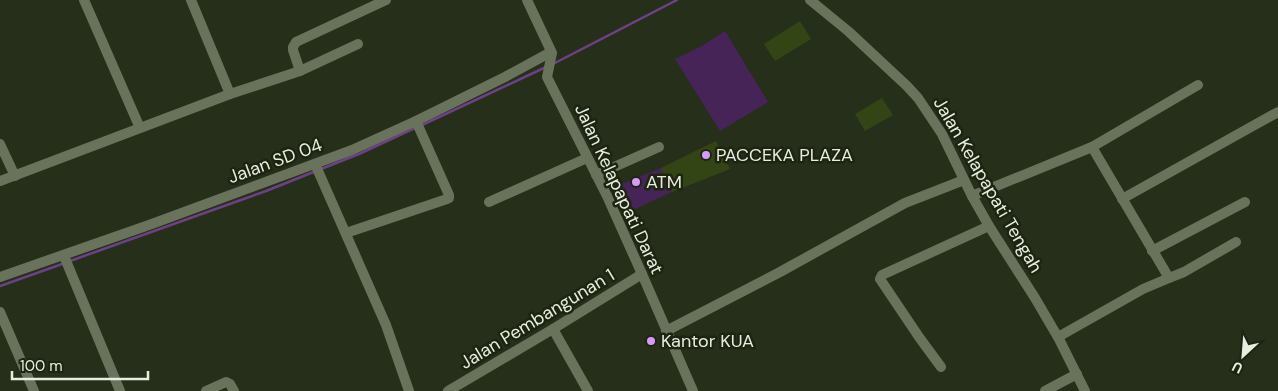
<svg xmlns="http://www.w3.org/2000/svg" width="1278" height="391" font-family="'DM Sans',sans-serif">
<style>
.green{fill:#462458}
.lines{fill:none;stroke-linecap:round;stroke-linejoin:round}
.stream{stroke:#6e4088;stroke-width:2.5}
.building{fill:#344515}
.minor{stroke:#69735c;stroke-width:10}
.poi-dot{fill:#d69bfa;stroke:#1d2510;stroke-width:2}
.labels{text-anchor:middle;stroke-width:5;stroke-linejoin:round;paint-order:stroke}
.poi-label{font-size:18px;fill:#e7ede0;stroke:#1d2510;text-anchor:start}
.street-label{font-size:18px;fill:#e7ede0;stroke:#1d2510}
</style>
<rect width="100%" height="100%" fill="#262f1a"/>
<g class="green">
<path d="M 725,31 L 768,102 L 720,131 L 675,59 L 700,47 Z"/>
<path d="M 661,168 L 672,192 L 633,210 L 621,184 Z"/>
</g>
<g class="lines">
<g class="stream">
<path d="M 553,64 L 677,0"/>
<path d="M 422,125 L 546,67"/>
<path d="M 321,169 L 359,154 L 417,127"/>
<path d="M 70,261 L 266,191 L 316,171"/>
<path d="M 0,286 L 65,263"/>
</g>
</g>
<g class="building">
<path d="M 800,21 L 811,39 L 775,61 L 764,44 Z"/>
<path d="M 882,98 L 893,115 L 865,131 L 855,114 Z"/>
<path d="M 716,141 L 730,169 L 672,192 L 661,168 Z"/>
</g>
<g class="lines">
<g class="minor">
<path d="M 84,0 L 140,128"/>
<path d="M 191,0 L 230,94"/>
<path d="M 527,0 L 552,53 L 547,77 L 607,196 L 642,274 L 693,391"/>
<path d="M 810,0 L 848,31 L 907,86 L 918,98 L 942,134 L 972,196 L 989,226 L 1035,298 L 1059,339 L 1085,391"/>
<path d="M 300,71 L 293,50 L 293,47 L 296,42 L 386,0"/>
<path d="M 0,144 L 15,176"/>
<path d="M 1092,147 L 1169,278"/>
<path d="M 315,164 L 386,325 L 409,391"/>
<path d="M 596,175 L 659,147"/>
<path d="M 0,181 L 230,94 L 300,71 L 358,44"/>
<path d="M 972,196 L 1092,147 L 1198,85"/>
<path d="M 1122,199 L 1278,112"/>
<path d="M 489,202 L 587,158"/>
<path d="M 346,233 L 447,199 L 449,198 L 449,195 L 416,121"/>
<path d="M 1152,251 L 1245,202"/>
<path d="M 64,256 L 120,391"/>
<path d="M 0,277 L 149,225 L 352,150 L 416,121 L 505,77 L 551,52"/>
<path d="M 0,312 L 34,391"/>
<path d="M 553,329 L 588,391"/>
<path d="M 666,331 L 780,272 L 905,203 L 964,180"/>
<path d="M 1058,337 L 1143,289 L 1169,278 L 1184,272 L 1236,242"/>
<path d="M 941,367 L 919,337 L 880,279 L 882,275 L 989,226"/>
<path d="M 206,391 L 226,382 L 230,384 L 234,391"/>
<path d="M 448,391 L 553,329 L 642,274"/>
<path d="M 1045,391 L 1077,374"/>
</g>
</g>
<g class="poi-dot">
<circle cx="706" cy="155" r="5"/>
<circle cx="636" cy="182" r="5"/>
<circle cx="651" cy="341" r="5"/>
</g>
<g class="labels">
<g class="poi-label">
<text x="716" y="161">PACCEKA PLAZA</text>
<text x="646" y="188">ATM</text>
<text x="661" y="347">Kantor KUA</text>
</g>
<g class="street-label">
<text transform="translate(275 161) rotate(-20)" y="6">Jalan SD 04</text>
<text transform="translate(988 185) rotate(60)" y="6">Jalan Kelapapati Tengah</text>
<text transform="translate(619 189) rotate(65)" y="6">Jalan Kelapapati Darat</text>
<text transform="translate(537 319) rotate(-31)" y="6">Jalan Pembangunan 1</text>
</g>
</g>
<g transform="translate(1243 356) rotate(206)" stroke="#1d2510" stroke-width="4" paint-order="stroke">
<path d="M0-4L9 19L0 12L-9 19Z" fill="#e7ede0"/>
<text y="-8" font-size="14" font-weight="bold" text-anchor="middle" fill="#e7ede0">U</text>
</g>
<path d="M12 371v8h136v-8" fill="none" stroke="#e7ede0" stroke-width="2.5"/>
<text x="20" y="371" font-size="15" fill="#e7ede0" stroke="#1d2510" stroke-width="4" paint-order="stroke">100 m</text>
</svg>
